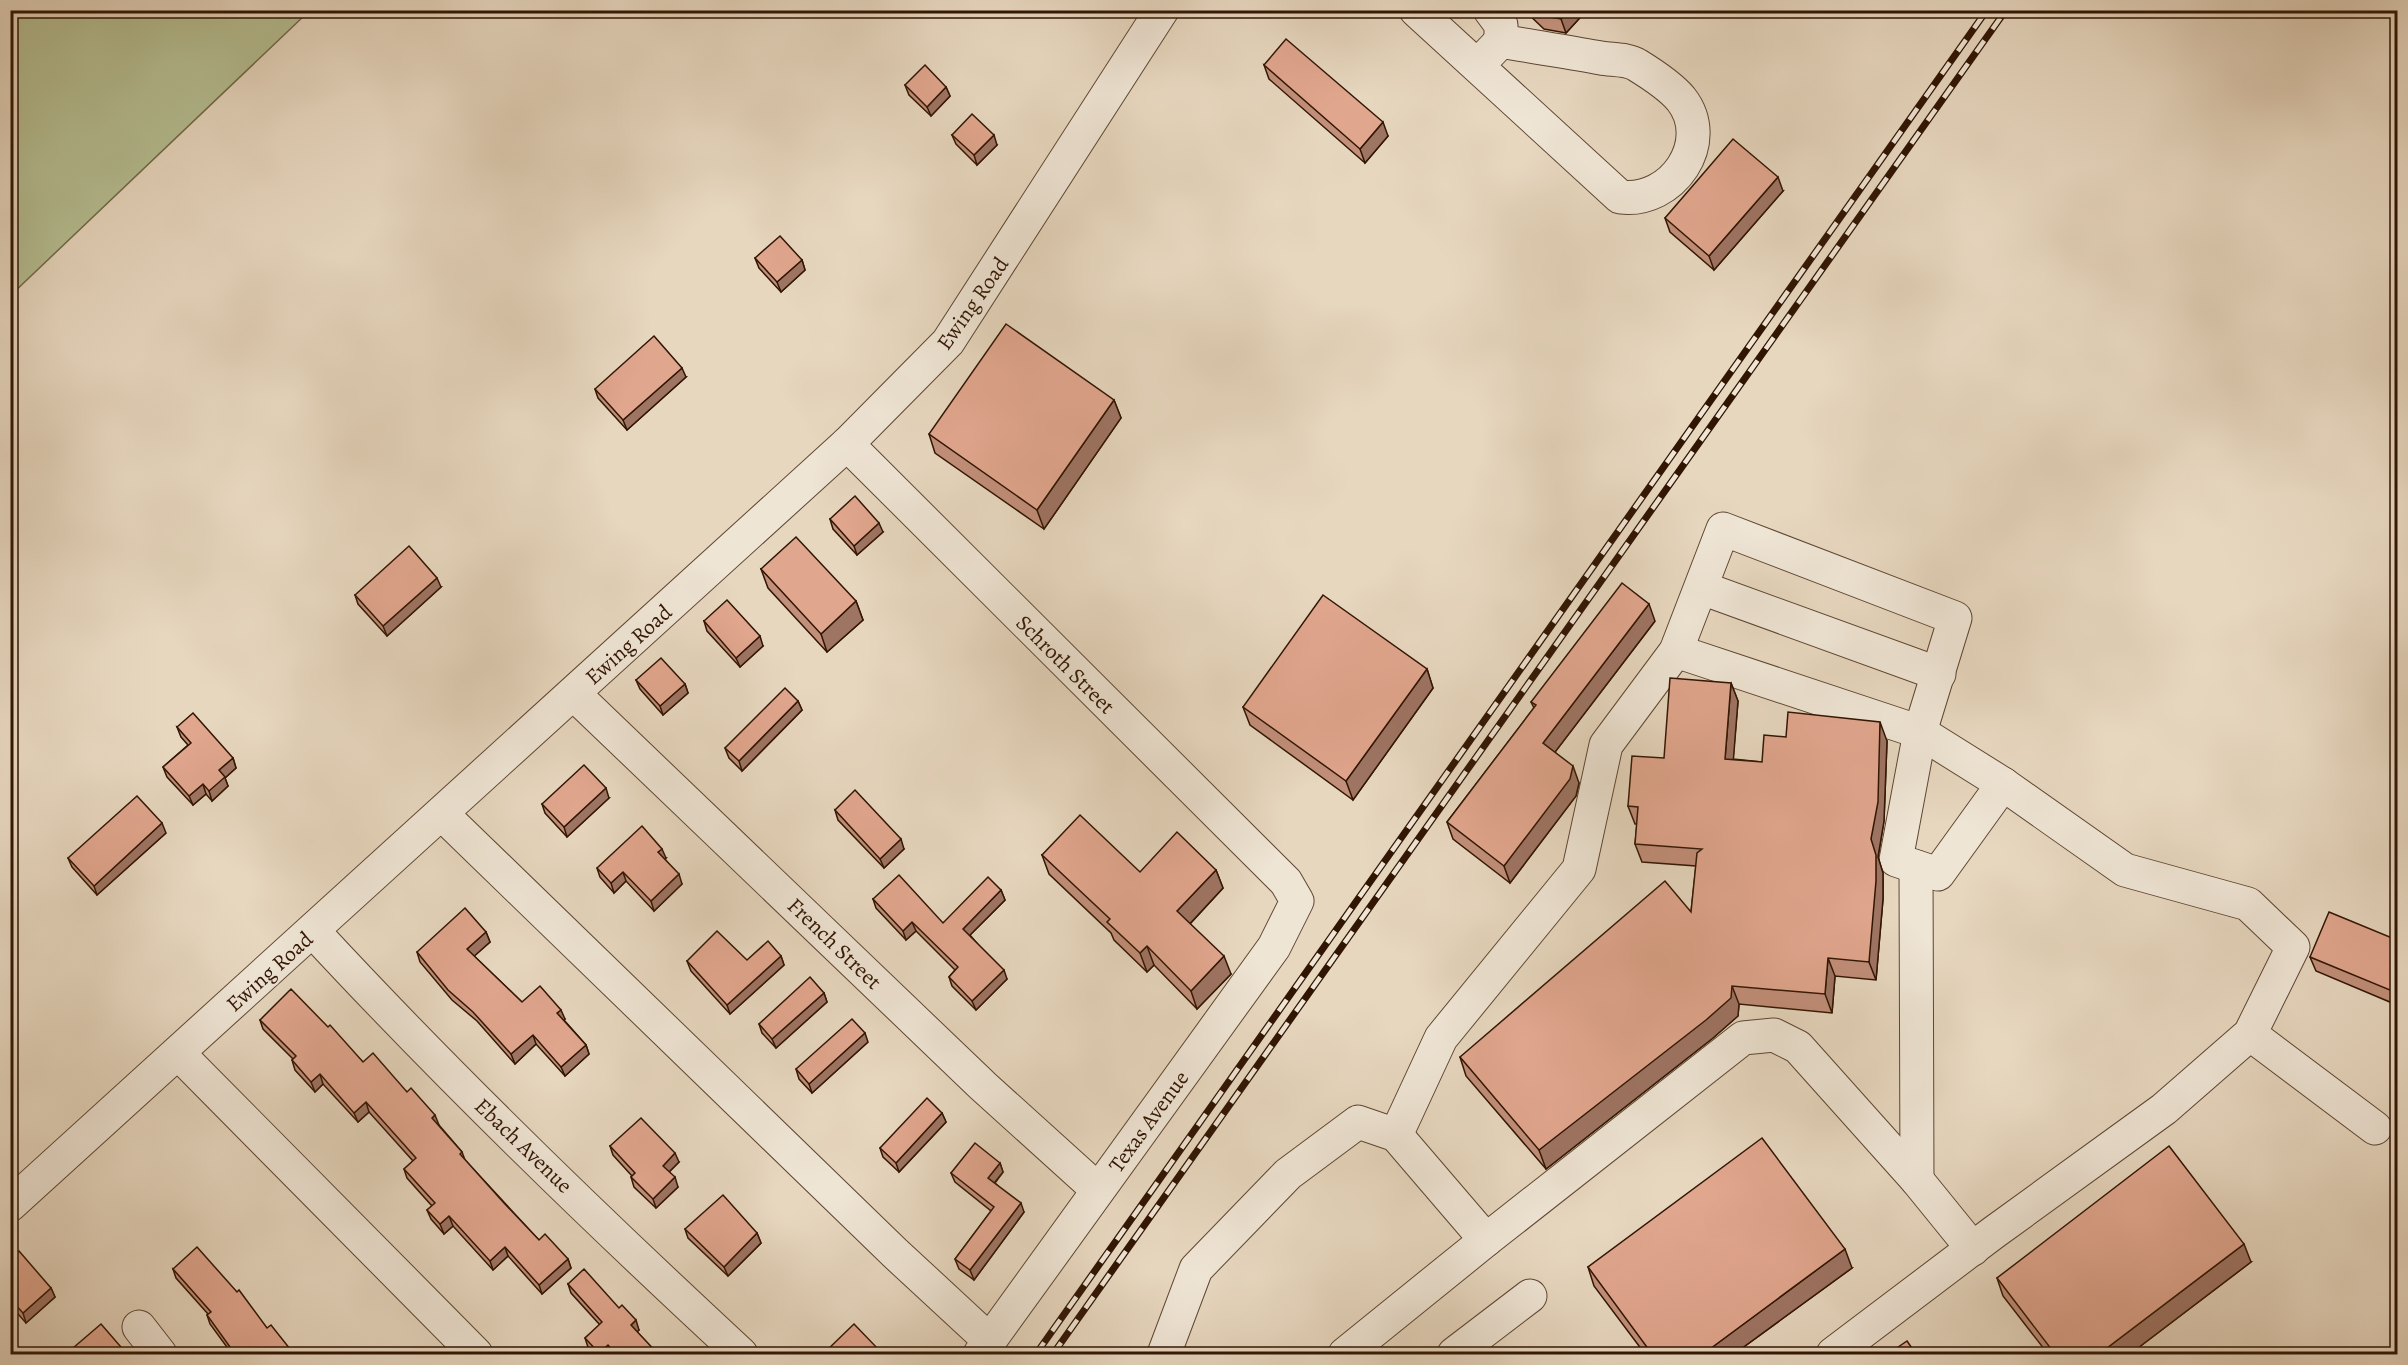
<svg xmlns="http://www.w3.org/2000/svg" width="2408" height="1365" font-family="Alegreya,serif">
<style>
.green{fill:#b5be92;stroke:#736a4a;stroke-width:1.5}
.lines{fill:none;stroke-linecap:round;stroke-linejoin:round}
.minor-casing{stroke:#5e4632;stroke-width:35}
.minor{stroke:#efe5d5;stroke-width:33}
.rail-casing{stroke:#311503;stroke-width:7}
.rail{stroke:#efe5d5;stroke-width:4.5;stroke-dasharray:14;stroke-linecap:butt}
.wall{fill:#c28f7a;stroke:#311503;stroke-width:1.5}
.shaded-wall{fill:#9e7463;stroke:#311503;stroke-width:1.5}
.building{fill:#e1a68e;stroke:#311503;stroke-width:1.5}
.labels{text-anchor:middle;stroke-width:4.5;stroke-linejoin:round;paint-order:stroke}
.street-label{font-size:22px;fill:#311503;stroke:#efe5d5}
</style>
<rect width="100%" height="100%" fill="#e7d7bf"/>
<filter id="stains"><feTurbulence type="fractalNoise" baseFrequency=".00333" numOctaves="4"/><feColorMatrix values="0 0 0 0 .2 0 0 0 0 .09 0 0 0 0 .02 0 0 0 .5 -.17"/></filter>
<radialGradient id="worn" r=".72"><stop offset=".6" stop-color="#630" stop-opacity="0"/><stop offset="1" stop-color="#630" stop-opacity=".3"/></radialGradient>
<path class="green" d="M 300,11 L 306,14 L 11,295 L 11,11 Z"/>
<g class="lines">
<defs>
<g id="minor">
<path d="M 1416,10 L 1620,197 C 1672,204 1715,142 1681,99 C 1671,87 1650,73 1637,65 C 1628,59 1612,60 1601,58 C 1568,52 1534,47 1501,41 L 1477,66"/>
<path d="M 1490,10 L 1501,25 L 1501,41"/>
<path d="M 847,444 L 1286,882 L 1297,901 L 1274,947 L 980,1354"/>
<path d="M 1702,588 L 1939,674"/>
<path d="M 1676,651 L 1920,732 L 2003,784 L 2125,870 L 2248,904 L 2293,947 L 2250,1034 L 2164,1109 L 1993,1233 L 1833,1354"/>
<path d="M 574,694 L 983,1086 L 1098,1190"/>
<path d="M 442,814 L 895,1253 L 990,1341"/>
<path d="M 1916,867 L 1917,1180"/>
<path d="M 313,931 C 449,1078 594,1218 741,1354"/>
<path d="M 2250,1034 L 2375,1128"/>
<path d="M 178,1053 L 476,1354"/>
<path d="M 1396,1135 L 1441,1038 L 1579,869 L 1606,745 L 1676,651 L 1723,529 L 1955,618 L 1920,732 L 1896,860 L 1938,874 L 2003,784"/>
<path d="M 10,1205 L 847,444 L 948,342 L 1162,10"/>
<path d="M 139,1327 L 160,1354"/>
<path d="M 1164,1354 L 1196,1269 L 1288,1174 L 1358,1122 L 1396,1135 L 1486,1240"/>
<path d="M 1345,1354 L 1486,1240 L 1743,1038 L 1774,1035 L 1798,1047 L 1917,1180 L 1973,1249"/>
<path d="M 1454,1354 L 1530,1296"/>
</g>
</defs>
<use href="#minor" class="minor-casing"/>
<use href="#minor" class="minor"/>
<defs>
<g id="rail">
<path d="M 1036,1354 L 1987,10"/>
<path d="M 1053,1354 L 2006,10"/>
</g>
</defs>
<use href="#rail" class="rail-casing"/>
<use href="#rail" class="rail"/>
</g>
<g class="wall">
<path d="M 1524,10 L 1587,10 L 1566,33 L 1544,29 Z"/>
<path d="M 1264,65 L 1388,136 L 1365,163 L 1269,79 Z"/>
<path d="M 905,85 L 946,87 L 950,96 L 931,116 L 909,95 Z"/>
<path d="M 952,135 L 997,145 L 977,165 L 956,144 Z"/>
<path d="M 1783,191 L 1714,270 L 1670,232 L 1665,218 Z"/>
<path d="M 755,258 L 802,260 L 805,270 L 781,292 L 759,268 Z"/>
<path d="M 686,377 L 627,430 L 598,398 L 595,389 Z"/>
<path d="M 1114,400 L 1121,418 L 1044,529 L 935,453 L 929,434 Z"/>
<path d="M 830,519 L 883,532 L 857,555 L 833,529 Z"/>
<path d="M 761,569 L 856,601 L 863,620 L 827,652 L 768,588 Z"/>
<path d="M 441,587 L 387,636 L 358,604 L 355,595 Z"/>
<path d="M 704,621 L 763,646 L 740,667 L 707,631 Z"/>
<path d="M 1655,621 L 1555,752 L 1579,783 L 1576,796 L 1510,883 L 1453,839 L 1447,822 L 1534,708 L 1531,702 Z"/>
<path d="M 1427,669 L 1433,688 L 1353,800 L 1250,725 L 1243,707 Z"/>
<path d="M 636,680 L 685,684 L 688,693 L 663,715 L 640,689 Z"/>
<path d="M 1731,683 L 1738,701 L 1733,759 L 1762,762 L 1786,737 L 1887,741 L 1884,821 L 1878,857 L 1883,873 L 1883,899 L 1876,980 L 1835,976 L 1832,1013 L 1739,1004 L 1738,1016 L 1713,1038 L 1546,1169 L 1466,1076 L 1460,1057 L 1691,912 L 1696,866 L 1642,862 L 1635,844 L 1637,824 L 1635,824 L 1628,806 L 1664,758 Z"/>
<path d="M 798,701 L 802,710 L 742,771 L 729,758 L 725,748 Z"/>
<path d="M 177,727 L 233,758 L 236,768 L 225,778 L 228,786 L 212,801 L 206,794 L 193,805 L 167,777 L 163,767 L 188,745 L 181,737 Z"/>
<path d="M 609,798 L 567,837 L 545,813 L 542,804 Z"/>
<path d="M 835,810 L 904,849 L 884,868 L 838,820 Z"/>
<path d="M 166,833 L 97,895 L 72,867 L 68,858 Z"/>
<path d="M 1042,855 L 1140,872 L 1216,870 L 1223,888 L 1190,924 L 1231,974 L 1197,1009 L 1154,965 L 1147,972 L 1114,940 L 1111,933 L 1049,874 Z"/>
<path d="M 666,858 L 665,859 L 682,884 L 654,911 L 626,881 L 614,893 L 600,877 L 597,868 Z"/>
<path d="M 1001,890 L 1005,900 L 970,935 L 1007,979 L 976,1010 L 952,986 L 949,977 L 955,970 L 916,931 L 906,940 L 876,908 L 873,899 L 943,923 Z"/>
<path d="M 486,932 L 490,942 L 474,956 L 522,1002 L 565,1019 L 564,1020 L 586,1045 L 589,1054 L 565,1076 L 536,1044 L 515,1064 L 477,1021 L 452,1000 L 420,962 L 417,952 Z"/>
<path d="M 2397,940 L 2397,1005 L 2316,971 L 2310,957 Z"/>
<path d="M 781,956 L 784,965 L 730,1014 L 691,971 L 687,961 L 747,960 Z"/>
<path d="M 824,993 L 827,1002 L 776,1048 L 762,1033 L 759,1024 Z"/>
<path d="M 260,1020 L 328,1027 L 363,1062 L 407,1092 L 439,1125 L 462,1152 L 465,1160 L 539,1240 L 568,1259 L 571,1268 L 542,1294 L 508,1256 L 493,1270 L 453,1226 L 444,1234 L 431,1219 L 427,1210 L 432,1206 L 407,1178 L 404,1169 L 413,1161 L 369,1112 L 358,1122 L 323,1084 L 315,1092 L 295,1070 L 292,1060 L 293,1059 L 263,1029 Z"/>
<path d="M 868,1042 L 812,1093 L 799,1079 L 796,1069 Z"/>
<path d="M 942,1113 L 946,1122 L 899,1172 L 883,1157 L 880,1148 Z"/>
<path d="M 610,1146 L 679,1162 L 669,1172 L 678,1187 L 656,1208 L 634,1187 L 631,1177 L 632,1176 L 613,1155 Z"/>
<path d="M 1000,1163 L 1003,1172 L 995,1183 L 1024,1212 L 974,1280 L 959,1269 L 955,1259 L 991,1211 L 955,1182 L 951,1173 Z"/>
<path d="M 685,1229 L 757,1233 L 761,1243 L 728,1276 L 688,1238 Z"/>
<path d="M 10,1259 L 51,1288 L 55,1297 L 26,1323 L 10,1305 Z"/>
<path d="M 2251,1262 L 2130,1354 L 2048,1354 L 2003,1296 L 1997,1278 Z"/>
<path d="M 1588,1267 L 1852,1268 L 1734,1354 L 1645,1354 L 1594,1286 Z"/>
<path d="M 173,1269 L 267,1328 L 294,1354 L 232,1354 L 210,1324 L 207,1315 L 208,1314 L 176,1278 Z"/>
<path d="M 568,1284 L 619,1308 L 639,1330 L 637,1332 L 658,1354 L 595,1354 L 588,1347 L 585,1338 L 600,1325 L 571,1293 Z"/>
</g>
<g class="shaded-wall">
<path d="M 1569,10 L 1587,10 L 1566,33 L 1561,19 Z"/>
<path d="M 946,87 L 950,96 L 931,116 L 927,107 Z"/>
<path d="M 1383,122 L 1388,136 L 1365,163 L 1360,149 Z"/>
<path d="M 994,135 L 997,145 L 977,165 L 974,155 Z"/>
<path d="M 1778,177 L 1783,191 L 1714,270 L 1709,256 Z"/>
<path d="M 802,260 L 805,270 L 781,292 L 777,282 Z"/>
<path d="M 682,368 L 686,377 L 627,430 L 623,420 Z"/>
<path d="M 1114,400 L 1121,418 L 1044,529 L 1037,510 Z"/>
<path d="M 879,523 L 883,532 L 857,555 L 854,546 Z"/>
<path d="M 437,578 L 441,587 L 387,636 L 383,626 Z"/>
<path d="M 856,601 L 863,620 L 827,652 L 821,634 Z"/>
<path d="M 1649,604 L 1655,621 L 1549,760 L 1543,743 Z"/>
<path d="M 760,636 L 763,646 L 740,667 L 736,658 Z"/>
<path d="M 1427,669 L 1433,688 L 1353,800 L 1346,781 Z"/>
<path d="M 1731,683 L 1738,701 L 1732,777 L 1725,759 Z"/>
<path d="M 685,684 L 688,693 L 663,715 L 660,706 Z"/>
<path d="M 798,701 L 802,710 L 742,771 L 739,761 Z"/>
<path d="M 1880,722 L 1887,741 L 1884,821 L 1878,857 L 1883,873 L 1883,899 L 1876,980 L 1869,962 L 1871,839 Z"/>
<path d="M 233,758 L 236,768 L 225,778 L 228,786 L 212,801 L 209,791 L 219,770 Z"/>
<path d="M 1573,766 L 1579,783 L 1576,796 L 1510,883 L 1504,866 Z"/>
<path d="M 203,784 L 206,794 L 193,805 L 189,796 Z"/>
<path d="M 606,788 L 609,798 L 567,837 L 564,827 Z"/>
<path d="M 162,823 L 166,833 L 97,895 L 94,886 Z"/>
<path d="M 901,839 L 904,849 L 884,868 L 880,859 Z"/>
<path d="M 662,849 L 666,858 L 662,862 L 658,852 Z"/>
<path d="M 1216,870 L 1223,888 L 1184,930 L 1177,911 Z"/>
<path d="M 623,872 L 626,881 L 614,893 L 611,883 Z"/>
<path d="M 679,874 L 682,884 L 654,911 L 651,901 Z"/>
<path d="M 1001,890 L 1005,900 L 967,938 L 963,929 Z"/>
<path d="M 912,922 L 916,931 L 906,940 L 903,931 Z"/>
<path d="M 486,932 L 490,942 L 471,959 L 467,949 Z"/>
<path d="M 1147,946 L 1154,965 L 1147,972 L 1140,953 Z"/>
<path d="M 781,956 L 784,965 L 730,1014 L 727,1005 Z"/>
<path d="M 1224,956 L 1231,974 L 1197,1009 L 1191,991 Z"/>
<path d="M 1828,958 L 1835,976 L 1832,1013 L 1825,994 Z"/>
<path d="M 1004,970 L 1007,979 L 976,1010 L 972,1001 Z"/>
<path d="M 1732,986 L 1739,1004 L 1738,1016 L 1713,1038 L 1546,1169 L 1539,1150 Z"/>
<path d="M 824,993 L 827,1002 L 776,1048 L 772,1039 Z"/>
<path d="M 561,1010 L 565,1019 L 561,1023 L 557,1013 Z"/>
<path d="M 865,1033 L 868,1042 L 812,1093 L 809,1084 Z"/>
<path d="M 533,1035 L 536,1044 L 515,1064 L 511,1054 Z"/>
<path d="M 586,1045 L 589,1054 L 565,1076 L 561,1067 Z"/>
<path d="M 320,1074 L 323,1084 L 315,1092 L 311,1082 Z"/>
<path d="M 366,1102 L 369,1112 L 358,1122 L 354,1113 Z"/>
<path d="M 942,1113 L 946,1122 L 899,1172 L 896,1163 Z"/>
<path d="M 435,1115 L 439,1125 L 435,1128 L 432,1118 Z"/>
<path d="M 675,1153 L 679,1162 L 666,1175 L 663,1166 Z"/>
<path d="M 1000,1163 L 1003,1172 L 991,1187 L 988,1178 Z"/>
<path d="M 675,1177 L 678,1187 L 656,1208 L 653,1199 Z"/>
<path d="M 1021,1203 L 1024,1212 L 974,1280 L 970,1270 Z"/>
<path d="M 449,1216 L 453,1226 L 444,1234 L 440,1224 Z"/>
<path d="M 757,1233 L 761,1243 L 728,1276 L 724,1267 Z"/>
<path d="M 2244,1244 L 2251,1262 L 2130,1354 L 2099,1354 Z"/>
<path d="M 505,1247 L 508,1256 L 493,1270 L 490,1261 Z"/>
<path d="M 1845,1249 L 1852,1268 L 1734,1354 L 1703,1354 Z"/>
<path d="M 568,1259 L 571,1268 L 542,1294 L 539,1285 Z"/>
<path d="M 51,1288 L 55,1297 L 26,1323 L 23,1313 Z"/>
<path d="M 636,1320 L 639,1330 L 634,1334 L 631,1325 Z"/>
<path d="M 608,1345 L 611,1354 L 599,1354 L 599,1353 Z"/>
</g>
<g class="building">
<path d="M 1534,10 L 1569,10 L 1561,19 L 1539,15 Z"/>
<path d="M 1286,39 L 1383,122 L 1360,149 L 1264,65 Z"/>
<path d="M 925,65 L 946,87 L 927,107 L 905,85 Z"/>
<path d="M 972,114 L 994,135 L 974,155 L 952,135 Z"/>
<path d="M 1733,139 L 1778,177 L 1709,256 L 1665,218 Z"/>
<path d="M 780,236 L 802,260 L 777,282 L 755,258 Z"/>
<path d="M 1006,324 L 1114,400 L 1037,510 L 929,434 Z"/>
<path d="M 654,336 L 682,368 L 623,420 L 595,389 Z"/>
<path d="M 855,496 L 879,523 L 854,546 L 830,519 Z"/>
<path d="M 796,537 L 856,601 L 821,634 L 761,569 Z"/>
<path d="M 409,546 L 437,578 L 383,626 L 355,595 Z"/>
<path d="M 1622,583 L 1649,604 L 1543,743 L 1573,766 L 1570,779 L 1504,866 L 1447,822 L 1536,705 L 1531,702 Z"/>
<path d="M 1323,595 L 1427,669 L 1346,781 L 1243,707 Z"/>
<path d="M 727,600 L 760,636 L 736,658 L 704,621 Z"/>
<path d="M 661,658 L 685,684 L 660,706 L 636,680 Z"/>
<path d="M 1670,678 L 1731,683 L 1725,759 L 1762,762 L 1764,735 L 1786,737 L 1788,712 L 1880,722 L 1878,802 L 1871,839 L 1876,855 L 1876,881 L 1869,962 L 1828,958 L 1825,994 L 1732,986 L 1731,998 L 1706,1020 L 1539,1150 L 1460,1057 L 1665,881 L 1691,912 L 1697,853 L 1702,849 L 1635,844 L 1638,807 L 1628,806 L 1632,756 L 1664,758 Z"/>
<path d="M 785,688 L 798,701 L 739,761 L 725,748 Z"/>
<path d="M 193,713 L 233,758 L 219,770 L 225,777 L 209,791 L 203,784 L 189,796 L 163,767 L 191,743 L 177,727 Z"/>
<path d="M 584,765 L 606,788 L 564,827 L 542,804 Z"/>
<path d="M 855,790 L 901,839 L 880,859 L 835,810 Z"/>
<path d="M 137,796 L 162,823 L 94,886 L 68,858 Z"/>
<path d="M 1080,815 L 1140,872 L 1177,832 L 1216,870 L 1177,911 L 1224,956 L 1191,991 L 1147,946 L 1140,953 L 1107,922 L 1110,919 L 1042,855 Z"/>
<path d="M 642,826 L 662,849 L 658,852 L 679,874 L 651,901 L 623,872 L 611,883 L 597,868 Z"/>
<path d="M 899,875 L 943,923 L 988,877 L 1001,890 L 963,929 L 1004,970 L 972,1001 L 949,977 L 958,967 L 912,922 L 903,931 L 873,899 Z"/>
<path d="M 465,908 L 486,932 L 467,949 L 522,1002 L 540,986 L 561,1010 L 557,1013 L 586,1045 L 561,1067 L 533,1035 L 511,1054 L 473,1012 L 448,990 L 417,952 Z"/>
<path d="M 2329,912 L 2397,940 L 2397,993 L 2310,957 Z"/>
<path d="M 717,931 L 747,960 L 768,941 L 781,956 L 727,1005 L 687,961 Z"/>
<path d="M 810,977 L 824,993 L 772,1039 L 759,1024 Z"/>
<path d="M 291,989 L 328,1027 L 330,1025 L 363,1062 L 373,1053 L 407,1092 L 411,1088 L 435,1115 L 432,1118 L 462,1152 L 460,1154 L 504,1203 L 539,1240 L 545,1234 L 568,1259 L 539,1285 L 505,1247 L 490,1261 L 449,1216 L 440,1224 L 427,1210 L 435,1203 L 404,1169 L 416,1158 L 366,1102 L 354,1113 L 320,1074 L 311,1082 L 292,1060 L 296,1056 L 260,1020 Z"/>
<path d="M 852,1019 L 865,1033 L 809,1084 L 796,1069 Z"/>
<path d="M 927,1098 L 942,1113 L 896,1163 L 880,1148 Z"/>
<path d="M 641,1118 L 675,1153 L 663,1166 L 675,1177 L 653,1199 L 631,1177 L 635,1173 L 610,1146 Z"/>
<path d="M 1762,1138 L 1845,1249 L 1703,1354 L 1652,1354 L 1588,1267 Z"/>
<path d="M 975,1143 L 1000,1163 L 988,1178 L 1021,1203 L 970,1270 L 955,1259 L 994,1207 L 951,1173 Z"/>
<path d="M 2169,1146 L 2244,1244 L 2099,1354 L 2055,1354 L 1997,1278 Z"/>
<path d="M 723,1195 L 757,1233 L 724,1267 L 685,1229 Z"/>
<path d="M 197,1247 L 237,1292 L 239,1290 L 267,1328 L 271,1325 L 294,1354 L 235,1354 L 207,1315 L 211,1312 L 173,1269 Z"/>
<path d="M 19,1251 L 51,1288 L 23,1313 L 10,1299 L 10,1259 Z"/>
<path d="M 584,1269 L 619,1308 L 622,1305 L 636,1320 L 631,1325 L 658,1354 L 616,1354 L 608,1345 L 599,1353 L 585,1338 L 602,1322 L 568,1284 Z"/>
<path d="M 101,1324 L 127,1354 L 66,1354 Z"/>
<path d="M 854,1324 L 881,1352 L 878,1354 L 823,1354 Z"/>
<path d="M 1907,1341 L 1916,1354 L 1888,1354 Z"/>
</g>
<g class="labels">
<g class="street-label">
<text transform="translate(972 303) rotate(-55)" y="8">Ewing Road</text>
<text transform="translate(628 644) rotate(-42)" y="8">Ewing Road</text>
<text transform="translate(1066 664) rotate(45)" y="8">Schroth Street</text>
<text transform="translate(835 943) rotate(44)" y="8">French Street</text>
<text transform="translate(269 971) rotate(-42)" y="8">Ewing Road</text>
<text transform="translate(1148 1121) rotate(-54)" y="8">Texas Avenue</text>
<text transform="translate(524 1145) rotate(44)" y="8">Ebach Avenue</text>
</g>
</g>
<rect width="2408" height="1365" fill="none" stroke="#e7d7bf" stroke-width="36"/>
<rect x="12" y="12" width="2384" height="1341" fill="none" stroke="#311503" stroke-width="3"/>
<rect x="18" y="18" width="2372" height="1329" fill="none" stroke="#311503" stroke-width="1.5"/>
<rect width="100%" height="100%" filter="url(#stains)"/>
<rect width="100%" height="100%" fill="url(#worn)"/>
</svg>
